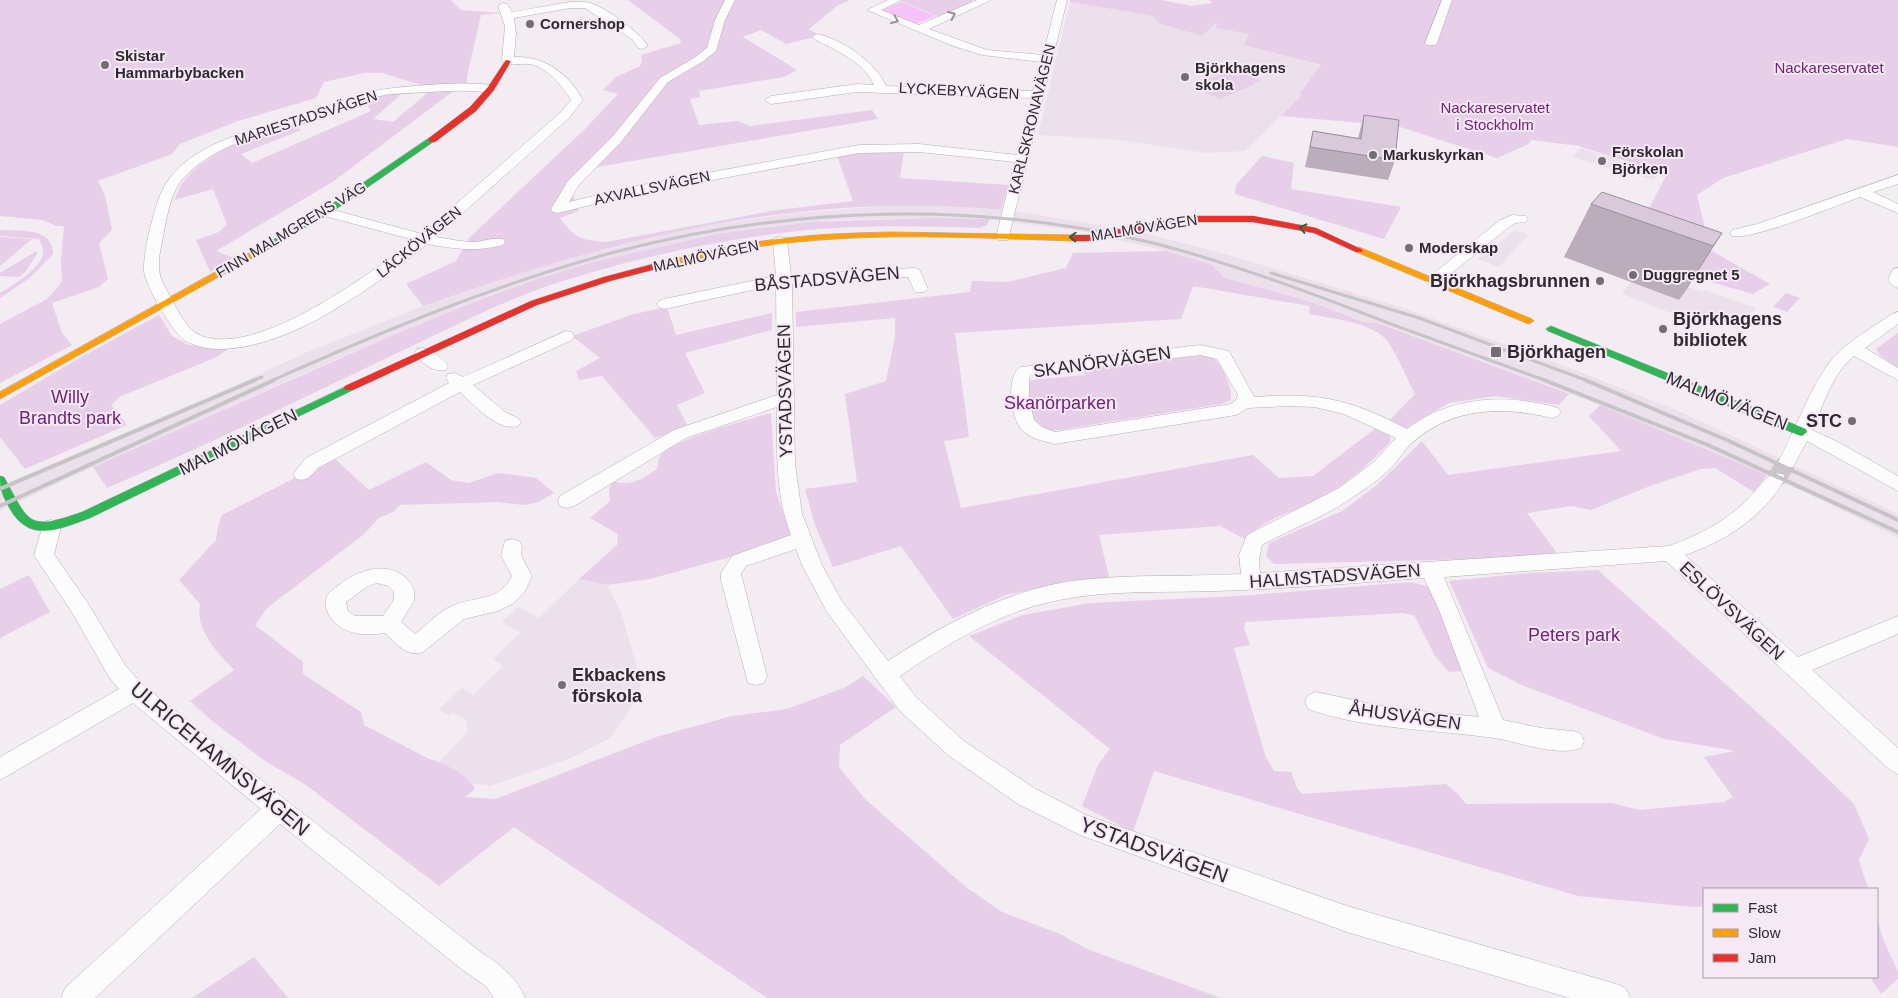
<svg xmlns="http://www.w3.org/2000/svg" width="1898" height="998" font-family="Helvetica,sans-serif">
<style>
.built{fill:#ede0ed}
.green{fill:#e7cee9}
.water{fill:#f6c3f9}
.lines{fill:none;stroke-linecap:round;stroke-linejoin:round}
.street-tunnel{stroke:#ccc5cc;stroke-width:19;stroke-dasharray:19 9;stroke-linecap:butt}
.street-casing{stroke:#b4afb4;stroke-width:1}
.fast-casing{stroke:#b4afb4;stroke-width:1}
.slow-casing{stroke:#b4afb4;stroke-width:1}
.jam-casing{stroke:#b4afb4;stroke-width:1}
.street{fill:#fdfcfd;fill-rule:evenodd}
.fast{fill:#30b455;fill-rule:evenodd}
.slow{fill:#ff9f0a;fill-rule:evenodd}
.jam{fill:#e5322d;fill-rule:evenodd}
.rail-far1{stroke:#c6c4c6;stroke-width:3}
.rail{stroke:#c6c4c6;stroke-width:4}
.wall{fill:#bbadbc}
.shaded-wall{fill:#998d99}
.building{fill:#dac9db;stroke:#998d99}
.oneway{stroke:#969396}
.oneway2{stroke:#2f613e}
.poi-dot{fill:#746e74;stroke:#f6e9f6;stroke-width:2}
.labels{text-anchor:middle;stroke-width:4;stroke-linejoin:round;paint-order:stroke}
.far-poi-label{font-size:15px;font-weight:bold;fill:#2f2a2f;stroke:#f6e9f6;text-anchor:start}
.far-park-label{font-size:15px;fill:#712177;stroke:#f6e9f6}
.far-street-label{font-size:15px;fill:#2f2a2f;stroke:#f6e9f6}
.street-label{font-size:18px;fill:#2f2a2f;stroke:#f6e9f6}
.poi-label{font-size:18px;font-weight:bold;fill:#2f2a2f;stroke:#f6e9f6;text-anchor:start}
.park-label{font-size:18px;fill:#712177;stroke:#f6e9f6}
.near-street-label{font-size:21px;fill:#2f2a2f;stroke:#f6e9f6}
</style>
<rect width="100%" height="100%" fill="#f3ecf3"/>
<g class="built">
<path d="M 1070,2 L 1153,16 L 1202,36 L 1217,22 L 1250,31 L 1245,45 L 1330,68 L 1245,151 L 1206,153 L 1120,140 L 1038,135 Z"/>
<path d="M 1581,148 L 1659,173 L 1653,180 L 1619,169 L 1617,171 L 1572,157 Z"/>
<path d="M 901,205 L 965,207 L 1028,213 L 1144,233 L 1236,257 L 1403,308 L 1557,363 L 1679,411 L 1898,514 L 1898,538 L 1805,492 L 1724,457 L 1600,405 L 1402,331 L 1378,323 L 1363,322 L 1311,302 L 1225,278 L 1212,265 L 1166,251 L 1075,230 L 973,218 L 970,220 L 934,218 L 834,220 L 777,226 L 688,241 L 594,262 L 540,278 L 469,304 L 332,361 L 93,467 L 0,511 L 0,486 L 236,385 L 305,353 L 423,306 L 503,277 L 591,252 L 696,227 L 794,213 Z"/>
<path d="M 1515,230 L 1528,235 L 1499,267 L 1478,259 Z"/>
<path d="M 1631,282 L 1679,300 L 1688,287 L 1703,292 L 1705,290 L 1756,308 L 1737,329 L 1716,320 L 1684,318 L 1622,294 Z"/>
<path d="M 579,579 L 607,585 L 621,612 L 641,682 L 638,698 L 610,738 L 571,758 L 490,786 L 472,783 L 439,762 L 468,732 L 466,720 L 453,713 L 449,716 L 439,709 L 462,688 L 473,695 L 503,666 L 493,659 L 520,633 L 502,622 L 518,607 L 539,618 Z"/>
</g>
<g class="green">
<path d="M 0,0 L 451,0 L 461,10 L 502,13 L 481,15 L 467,76 L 467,84 L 428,87 L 382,73 L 364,73 L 324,82 L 316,98 L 238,121 L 180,144 L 172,154 L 98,181 L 105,195 L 112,230 L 99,243 L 108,279 L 99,287 L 52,303 L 62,333 L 72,345 L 0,383 L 0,324 L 47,299 L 62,282 L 61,260 L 64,226 L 56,226 L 43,220 L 0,216 Z"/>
<path d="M 628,0 L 850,0 L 838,5 L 809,29 L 817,34 L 815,37 L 786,44 L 761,30 L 743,37 L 797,70 L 784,77 L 699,91 L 700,97 L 690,99 L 699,125 L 738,121 L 750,126 L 872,110 L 878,119 L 591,168 L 576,186 L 572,196 L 579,203 L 578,211 L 560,218 C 576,239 580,240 606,242 L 778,210 L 853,201 L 837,156 L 859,153 L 904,152 L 900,178 L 1009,185 L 1001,210 C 797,191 613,239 423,306 L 406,284 L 456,261 L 469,238 L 584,130 L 618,94 L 603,90 L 616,77 L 640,66 L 642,61 L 641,55 L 681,43 L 680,39 Z"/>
<path d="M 903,0 L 971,0 L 975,2 L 940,17 L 900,1 Z"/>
<path d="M 1070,0 L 1161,0 L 1191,6 L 1212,3 L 1209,0 L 1898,0 L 1898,147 L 1847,139 L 1723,178 L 1697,195 L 1710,250 L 1770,284 L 1753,294 L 1711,282 L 1644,256 L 1639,227 L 1667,174 L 1579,146 L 1531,140 L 1529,144 L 1497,158 L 1397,126 L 1281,116 L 1302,95 L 1299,94 L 1321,65 L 1244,45 L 1249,34 L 1216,28 L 1217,22 L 1202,36 L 1158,23 L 1153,16 L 1070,2 Z"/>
<path d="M 1235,70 L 1260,80 L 1254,83 L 1255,84 L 1220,99 L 1194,88 L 1200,86 L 1198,84 L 1226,71 L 1229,72 Z"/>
<path d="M 456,89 L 334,181 L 216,251 L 234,258 L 210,272 L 196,240 L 219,232 L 227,224 L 213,189 L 175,200 C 187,148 290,124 334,110 L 338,113 L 298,127 L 301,130 L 241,154 L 252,163 L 371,111 L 364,100 L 405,91 L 373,119 L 393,122 L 431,90 Z"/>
<path d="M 1262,156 L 1294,163 L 1291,189 L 1401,207 L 1384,239 L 1235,194 L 1236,185 Z"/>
<path d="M 934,218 L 990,219 L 987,225 L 979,228 C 922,226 864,225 807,230 C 730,238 651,254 576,277 C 512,295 453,327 393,355 C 298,400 204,447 107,488 L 93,467 L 389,337 L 469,304 L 540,278 L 594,262 L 717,234 L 812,222 Z"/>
<path d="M 0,230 C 19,231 53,227 53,254 L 31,277 L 0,298 L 0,293 C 12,286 40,269 43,254 C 44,249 41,244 39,239 L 0,236 Z"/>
<path d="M 0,237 L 32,239 L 0,266 Z"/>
<path d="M 1166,251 L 1212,265 L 1225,278 L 1311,302 L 1363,322 L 1378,323 L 1569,394 L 1559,405 L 1496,396 L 1449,403 L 1405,429 L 1388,422 L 1415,394 C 1406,377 1399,358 1388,342 C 1375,323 1331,318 1309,314 L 1310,306 L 1193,286 L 1181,319 L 955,333 L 969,437 L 944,441 L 961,508 L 1253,455 L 1279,478 L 1313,476 L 1376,428 L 1390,436 L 1391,441 C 1371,462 1348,484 1322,497 C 1299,510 1262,519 1245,539 L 1220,526 L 1099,535 L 1110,581 L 1063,583 L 1006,595 L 953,619 L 901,546 L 833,567 L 815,525 L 805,489 L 857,482 L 845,394 L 886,381 L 895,337 L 895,318 L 796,327 L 796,312 L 970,292 L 972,281 L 1008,282 L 1066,268 L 1073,253 Z"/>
<path d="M 35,252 L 38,252 L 26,271 L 19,277 L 0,276 L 0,273 L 3,271 Z"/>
<path d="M 1786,293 L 1800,298 L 1787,312 L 1773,307 Z"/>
<path d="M 667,307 L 676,335 L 772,313 L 772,330 L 685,353 L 705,393 L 677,405 L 688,427 L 655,438 L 602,376 L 579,380 L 576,371 L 600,358 L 572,336 L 634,314 Z"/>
<path d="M 159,315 L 172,336 L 188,345 L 229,348 L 217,357 L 119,397 L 111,405 L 127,425 L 25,469 L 0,437 L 0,405 L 78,359 Z"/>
<path d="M 1898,333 L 1898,369 L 1880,355 L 1876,349 Z"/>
<path d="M 1199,355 C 1204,355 1210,356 1214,359 C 1223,366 1233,389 1231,400 L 1221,404 L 1052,431 L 1045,430 L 1032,423 L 1027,383 L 1032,380 L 1085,375 L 1083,368 Z"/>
<path d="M 1600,405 L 1767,475 L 1754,492 L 1715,468 L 1701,469 L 1650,486 L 1591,510 L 1571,506 L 1527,513 L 1560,557 L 1274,564 L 1266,556 L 1269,543 L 1342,511 L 1377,485 L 1422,441 L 1448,475 L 1621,451 L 1589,416 Z"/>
<path d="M 771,413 L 776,492 L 791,535 L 779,541 L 741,554 L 650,579 L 607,585 L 579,579 L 617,545 L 618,534 L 590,518 L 610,501 L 609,489 L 613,481 C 630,487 643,479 657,469 C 658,464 658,458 661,455 C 676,438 747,420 771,413 Z"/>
<path d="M 334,458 L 369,490 L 426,462 L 451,480 L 469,483 L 498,473 L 536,478 L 554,493 L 538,502 L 524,505 L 498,502 L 400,505 L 393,512 L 379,518 L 363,535 L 267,608 L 255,625 L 303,662 L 303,674 L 361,712 L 364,725 L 429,759 C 444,763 469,775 475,789 L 465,797 L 496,799 L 656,737 L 732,716 L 787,709 L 846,687 L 863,676 L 896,707 L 840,745 L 839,767 L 866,800 L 967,888 L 1002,912 L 1060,934 L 1087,949 L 1221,998 L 767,998 L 514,827 L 439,886 L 306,785 L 265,761 L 211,720 L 190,701 L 234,670 C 217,651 195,631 200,604 L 179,580 L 216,540 L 218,526 L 222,515 Z"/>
<path d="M 1598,570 L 1778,731 L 1854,804 L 1869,839 L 1859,860 L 1868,889 L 1704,889 L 1704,906 L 1694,907 L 1578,896 L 1154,771 L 1133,832 L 1082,806 L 1098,765 L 1110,749 L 969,636 L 1023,615 L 1090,603 L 1239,596 L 1411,582 L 1430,587 L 1443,612 L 1462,671 L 1449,672 L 1435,656 L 1414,615 L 1402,613 L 1245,622 L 1244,628 L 1250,645 L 1234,648 L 1265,755 L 1274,771 L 1291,772 L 1297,788 L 1302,794 L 1446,784 L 1457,793 L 1466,804 L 1612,803 L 1639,810 L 1724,802 L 1733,797 L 1704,757 L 1736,751 L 1664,739 L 1524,686 L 1488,668 L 1449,581 L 1529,573 Z"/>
<path d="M 29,575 L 50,612 L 0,638 L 0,589 Z"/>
<path d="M 1877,917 L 1883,939 L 1898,972 L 1898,979 L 1881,994 L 1870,977 L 1877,977 Z"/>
<path d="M 254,957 L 288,998 L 192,998 Z"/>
</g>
<path class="water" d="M 901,2 L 936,16 L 916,24 L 882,10 Z"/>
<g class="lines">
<path class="street-tunnel" d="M 1776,479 L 1787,462"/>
<defs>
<g id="street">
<path d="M 725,0 L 735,0 L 725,20 L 716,51 L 702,62 L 668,82 L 621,142 L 578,186 L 569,202 L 631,187 L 859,145 L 919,144 L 1017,155 L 1032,98 L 857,92 L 771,104 L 765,100 L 771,96 L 857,84 L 874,85 C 865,62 835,50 814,39 L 813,37 L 814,35 L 818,34 C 841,39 877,63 886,86 L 1033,91 L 1041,62 L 982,55 L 953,46 L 867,10 L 888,0 L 902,0 L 881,10 L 919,25 L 977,0 L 991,0 L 929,29 L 987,50 L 1043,55 L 1057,0 L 1067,0 L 1008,240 L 998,240 L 996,237 L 1015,162 L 919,152 L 859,153 L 631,195 L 558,213 L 553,212 L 551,209 L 568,181 L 613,136 L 660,78 L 694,58 L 707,48 L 715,20 Z"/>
<path d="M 1442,0 L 1452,0 L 1437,43 L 1435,45 L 1427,45 L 1425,43 Z"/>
<path d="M 570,2 C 576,2 584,1 590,3 C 608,9 637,30 648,46 L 642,49 L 638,48 L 633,40 L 585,8 L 570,8 L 514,18 L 516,33 L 514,57 C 545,56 568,73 583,100 L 568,119 L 436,237 C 449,239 462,242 475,242 C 485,241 494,237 503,239 L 505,242 L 503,245 C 474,252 456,249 427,244 C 374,287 278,358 206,348 C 198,346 190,344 184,340 C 172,331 145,285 144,271 C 143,252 155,202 165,185 C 170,177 176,170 183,164 C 212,140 251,130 286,119 C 315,110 345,101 374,91 C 390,87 488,78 497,88 C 491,94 480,91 472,91 C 446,90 419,93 392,94 C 375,95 355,105 338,111 C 290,126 214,140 181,181 C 169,196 166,223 162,242 C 154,277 162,280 177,309 C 183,320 190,332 202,336 C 258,357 371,273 414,240 L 321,215 L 319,212 L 321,209 L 326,208 L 422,234 L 560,113 L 571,100 C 563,86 546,66 529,64 C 520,63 509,67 502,61 L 505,26 L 498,6 L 503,3 L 507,4 L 512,12 Z"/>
<path d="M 1898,175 L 1898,184 L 1873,192 L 1898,204 L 1898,213 L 1860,197 C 1838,205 1750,241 1732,236 L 1730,233 L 1732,230 L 1757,224 Z"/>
<path d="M 1512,215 L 1526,216 L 1528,219 L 1526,222 L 1515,223 L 1509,227 L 1438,284 L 1428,284 L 1425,281 L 1428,278 L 1499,221 Z"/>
<path d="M 780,237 L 785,238 L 787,241 L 791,275 L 914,268 L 919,269 L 928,289 L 925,292 L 915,292 L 908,277 L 792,284 L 795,464 L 802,514 L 822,565 L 841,600 L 888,661 C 945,623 1011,588 1080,580 C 1133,574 1187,577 1241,574 L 1239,555 L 1247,535 L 1339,488 L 1374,462 L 1396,438 L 1344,414 L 1314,407 L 1288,406 L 1248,408 L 1236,415 L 1055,444 C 1044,441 1030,439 1022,430 C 1011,418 1005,376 1021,367 L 1200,345 L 1229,351 L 1254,397 C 1318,392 1350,399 1407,429 C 1451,396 1506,393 1558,408 L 1561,412 L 1558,416 L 1552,418 C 1502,406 1452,407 1412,443 C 1404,450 1399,459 1392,467 C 1381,478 1367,488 1353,497 C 1325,517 1292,528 1262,545 L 1259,560 L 1260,573 L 1669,546 C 1699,535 1725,522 1748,499 C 1759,489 1767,470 1783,474 L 1785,479 C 1763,517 1726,541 1685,555 L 1798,657 L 1898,616 L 1898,634 L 1812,670 L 1898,748 L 1898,774 L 1890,770 L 1666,561 L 1444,577 L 1503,720 L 1541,728 L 1573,731 L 1581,734 L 1584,741 L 1581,748 C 1556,757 1520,742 1494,738 C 1432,729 1368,730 1308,709 L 1305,702 L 1308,695 L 1316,692 L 1392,708 L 1479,717 L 1439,610 L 1424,578 C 1354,583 1285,589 1215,591 C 1156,593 1095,589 1038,605 C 988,619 942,647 900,676 L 916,697 L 964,741 L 1034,788 L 1086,815 L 1347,906 L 1616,984 L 1626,988 L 1630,998 L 1570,998 L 1347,932 L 1080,835 L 1018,804 L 948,755 L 900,711 L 827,612 L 802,565 L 796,549 L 746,566 L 741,574 L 767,676 L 764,683 L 756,685 L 748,683 L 721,580 L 721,573 L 732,556 L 791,535 C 775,494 777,450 777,407 L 686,438 L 574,506 L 567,508 L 560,506 L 558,501 L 560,496 L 674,430 L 777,395 L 776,285 L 664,309 L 659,307 L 656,304 L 659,301 L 664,299 L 776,276 L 773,241 L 775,238 ZM 1200,355 L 1217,359 L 1238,395 L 1236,400 L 1231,404 L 1055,432 L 1042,427 L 1034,420 L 1029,399 L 1029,378 L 1032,375 Z"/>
<path d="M 1898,268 L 1898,288 L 1893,286 L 1888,280 L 1893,269 Z"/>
<path d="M 1898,312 L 1898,324 L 1865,348 L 1898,368 L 1898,380 L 1854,356 C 1833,372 1823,406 1812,430 L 1838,442 L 1898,476 L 1898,491 L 1807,441 L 1793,467 L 1787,468 L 1781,467 L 1778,462 C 1795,432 1815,373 1839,352 C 1855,337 1875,326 1892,314 Z"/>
<path d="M 566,331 L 572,332 L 574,336 L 572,340 L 473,385 L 505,412 L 518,418 L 521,422 L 518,426 C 497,432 474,404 460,392 L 318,468 C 311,476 307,482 296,479 L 293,474 L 306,458 L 449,383 L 446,378 L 448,374 L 454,373 L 463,377 Z"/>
<path d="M 423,348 C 432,350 443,358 448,366 L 446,370 C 434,373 421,363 415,353 L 417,349 Z"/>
<path d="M 51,520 L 58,522 L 61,527 L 54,554 L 87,602 L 125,665 L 142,684 L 287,801 L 482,953 C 501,965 516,977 525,998 L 494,998 L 486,986 L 464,971 L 280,824 L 95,998 L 61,998 L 65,988 L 261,809 L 133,703 L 0,780 L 0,757 L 119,689 L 109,677 L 73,614 L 34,555 L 44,522 Z"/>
<path d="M 512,539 L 519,541 L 522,546 L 521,555 L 532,576 L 525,591 L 514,603 L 498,611 L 464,619 L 423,652 C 407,658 396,643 385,633 C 364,636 339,635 328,613 C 326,609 325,603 326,599 C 327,593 334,588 339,585 C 361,567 398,558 414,589 L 414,601 L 401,622 L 415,634 C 427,625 439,611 452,606 C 474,596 500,602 512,576 L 501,555 L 505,541 ZM 377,583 L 388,586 L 394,592 L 394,600 L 383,616 L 355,616 L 348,611 L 346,602 L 368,586 Z"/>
</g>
<g id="fast">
<path d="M 429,138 L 436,140 L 329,214 L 265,251 L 259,251 L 258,249 L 323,210 Z"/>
<path d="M 1551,326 L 1806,429 L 1807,432 L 1802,436 L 1798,435 L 1548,331 L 1546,329 Z"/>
<path d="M 349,385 L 353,386 L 354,388 L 353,390 L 90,518 C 60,529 30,544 10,509 C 3,496 0,491 0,476 L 4,477 C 30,524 27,531 82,512 Z"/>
</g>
<g id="slow">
<path d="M 890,232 L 1073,235 L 1077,238 L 1073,241 C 976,238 877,232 780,244 C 738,248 698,259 657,269 L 653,266 L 654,264 C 695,254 736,244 778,239 C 815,234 853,233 890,232 Z"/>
<path d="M 262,246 L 265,247 L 265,251 L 0,399 L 0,392 Z"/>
<path d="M 1359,247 L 1532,319 L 1534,321 L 1529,324 L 1526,323 L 1356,252 L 1356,248 Z"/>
</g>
<g id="jam">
<path d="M 506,60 L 511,61 L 494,90 L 476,111 L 435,142 L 429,142 L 429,138 L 470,107 L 488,87 Z"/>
<path d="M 1190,216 L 1253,216 L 1316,228 L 1363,250 L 1362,252 L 1356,252 L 1314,233 L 1253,222 L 1190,222 L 1088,241 L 1073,241 L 1069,238 L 1073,235 L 1088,235 Z"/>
<path d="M 657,263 L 660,264 L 660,268 L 610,281 L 537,305 L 353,390 L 345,390 L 344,388 L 345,386 L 531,301 L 604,277 Z"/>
</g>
</defs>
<use href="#street" class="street-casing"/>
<use href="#fast" class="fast-casing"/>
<use href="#slow" class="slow-casing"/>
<use href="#jam" class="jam-casing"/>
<use href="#street" class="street"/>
<use href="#fast" class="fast"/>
<use href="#slow" class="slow"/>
<use href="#jam" class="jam"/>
<g class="rail-far1">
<path d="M 1271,273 L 1419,318 L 1588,381"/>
<path d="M 252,381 L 262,377"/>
<path d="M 271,381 C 383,331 496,284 615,252 C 791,206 980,200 1157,244 C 1237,265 1314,294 1391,324 C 1443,343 1495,362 1547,381"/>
</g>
<g class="rail">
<path d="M 1544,380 L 1708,445 L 1898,532"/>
<path d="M 1585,380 L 1729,441 L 1898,520"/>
<path d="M 0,489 L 255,380"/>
<path d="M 0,506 L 274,380"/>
</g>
</g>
<g class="wall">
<path d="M 1364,115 L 1395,160 L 1388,180 L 1305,167 L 1313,131 L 1358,138 Z"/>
<path d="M 1591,204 L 1722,233 L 1679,300 L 1564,257 Z"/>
</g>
<path class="shaded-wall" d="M 1722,233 L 1688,287 L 1679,300 L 1713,246 Z"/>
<g class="building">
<path d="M 1364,115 L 1399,120 L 1395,160 L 1310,147 L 1313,131 L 1361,139 Z"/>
<path d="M 1602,192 L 1722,233 L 1713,246 L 1591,204 Z"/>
</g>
<defs><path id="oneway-chevron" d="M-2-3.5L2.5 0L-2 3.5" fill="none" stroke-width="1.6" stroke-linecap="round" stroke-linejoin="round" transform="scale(1.25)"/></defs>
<g class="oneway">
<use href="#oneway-chevron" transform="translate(952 15) rotate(-24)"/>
<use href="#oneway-chevron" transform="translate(895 20) rotate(22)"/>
</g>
<g class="oneway2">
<use href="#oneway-chevron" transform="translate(1303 228) rotate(-166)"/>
<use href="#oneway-chevron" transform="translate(1073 237) rotate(-178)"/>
</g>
<g class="poi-dot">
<circle cx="530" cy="24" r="5"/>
<circle cx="105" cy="65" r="5"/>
<circle cx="1185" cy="77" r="5"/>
<circle cx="1373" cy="155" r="5"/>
<circle cx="1602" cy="161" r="5"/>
<circle cx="1409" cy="248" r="5"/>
<circle cx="1633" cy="275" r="5"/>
<circle cx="1600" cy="281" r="5"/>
<circle cx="1663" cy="329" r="5"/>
<rect x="1490" y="346" width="12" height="12" rx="2.5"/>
<circle cx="1852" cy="421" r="5"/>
<circle cx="562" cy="685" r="5"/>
</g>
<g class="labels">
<g class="far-poi-label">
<text x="540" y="29">Cornershop</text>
<text x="115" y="61">Skistar<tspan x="115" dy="17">Hammarbybacken</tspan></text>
<text x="1195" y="73">Björkhagens<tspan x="1195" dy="17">skola</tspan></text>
<text x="1612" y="157">Förskolan<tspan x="1612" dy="17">Björken</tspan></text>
<text x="1383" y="160">Markuskyrkan</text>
<text x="1419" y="253">Moderskap</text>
<text x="1643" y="280">Duggregnet 5</text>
</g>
<g class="far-park-label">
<text x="1829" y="73">Nackareservatet</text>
<text x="1495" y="113">Nackareservatet<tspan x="1495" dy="17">i Stockholm</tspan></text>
</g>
<g class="far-street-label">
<text transform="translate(959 91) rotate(3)" y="5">LYCKEBYVÄGEN</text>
<text transform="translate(306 118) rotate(-18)" y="5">MARIESTADSVÄGEN</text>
<text transform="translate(1032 119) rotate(-76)" y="5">KARLSKRONAVÄGEN</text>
<text transform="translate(652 188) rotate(-12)" y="5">AXVALLSVÄGEN</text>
<text transform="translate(1144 228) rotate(-9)" y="5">MALMÖVÄGEN</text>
<text transform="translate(291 230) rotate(-31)" y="5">FINN MALMGRENS VÄG</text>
<text transform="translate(419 242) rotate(-39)" y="5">LÄCKÖVÄGEN</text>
<text transform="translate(706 256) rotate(-12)" y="5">MALMÖVÄGEN</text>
</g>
<g class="street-label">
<text transform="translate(827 279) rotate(-5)" y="6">BÅSTADSVÄGEN</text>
<text transform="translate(1102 362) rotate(-8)" y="6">SKANÖRVÄGEN</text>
<text transform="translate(785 391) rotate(-91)" y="6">YSTADSVÄGEN</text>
<text transform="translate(1727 401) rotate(22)" y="6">MALMÖVÄGEN</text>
<text transform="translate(238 442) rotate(-26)" y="6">MALMÖVÄGEN</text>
<text transform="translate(1335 576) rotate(-4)" y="6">HALMSTADSVÄGEN</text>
<text transform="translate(1732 611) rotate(43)" y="6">ESLÖVSVÄGEN</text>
<text transform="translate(1405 716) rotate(8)" y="6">ÅHUSVÄGEN</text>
</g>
<g class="poi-label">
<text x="1590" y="287" text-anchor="end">Björkhagsbrunnen</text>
<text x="1673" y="325">Björkhagens<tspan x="1673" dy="21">bibliotek</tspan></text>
<text x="1507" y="358">Björkhagen</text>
<text x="1842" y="427" text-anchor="end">STC</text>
<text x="572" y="681">Ekbackens<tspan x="572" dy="21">förskola</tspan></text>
</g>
<g class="park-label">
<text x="70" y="403">Willy<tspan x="70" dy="21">Brandts park</tspan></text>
<text x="1060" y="409">Skanörparken</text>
<text x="1574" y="641">Peters park</text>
</g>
<g class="near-street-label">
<text transform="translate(220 759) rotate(40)" y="7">ULRICEHAMNSVÄGEN</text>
<text transform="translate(1154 850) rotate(20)" y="7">YSTADSVÄGEN</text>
</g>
</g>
<rect x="1703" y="888" width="175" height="90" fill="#f6e9f6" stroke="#a69da6"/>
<rect x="1713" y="904" width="25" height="8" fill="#30b455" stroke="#a69da6"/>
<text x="1748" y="913" font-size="15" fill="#2f2a2f">Fast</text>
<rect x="1713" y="929" width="25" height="8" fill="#ff9f0a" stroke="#a69da6"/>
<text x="1748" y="938" font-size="15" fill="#2f2a2f">Slow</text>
<rect x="1713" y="954" width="25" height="8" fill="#e5322d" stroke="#a69da6"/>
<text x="1748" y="963" font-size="15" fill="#2f2a2f">Jam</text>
</svg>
